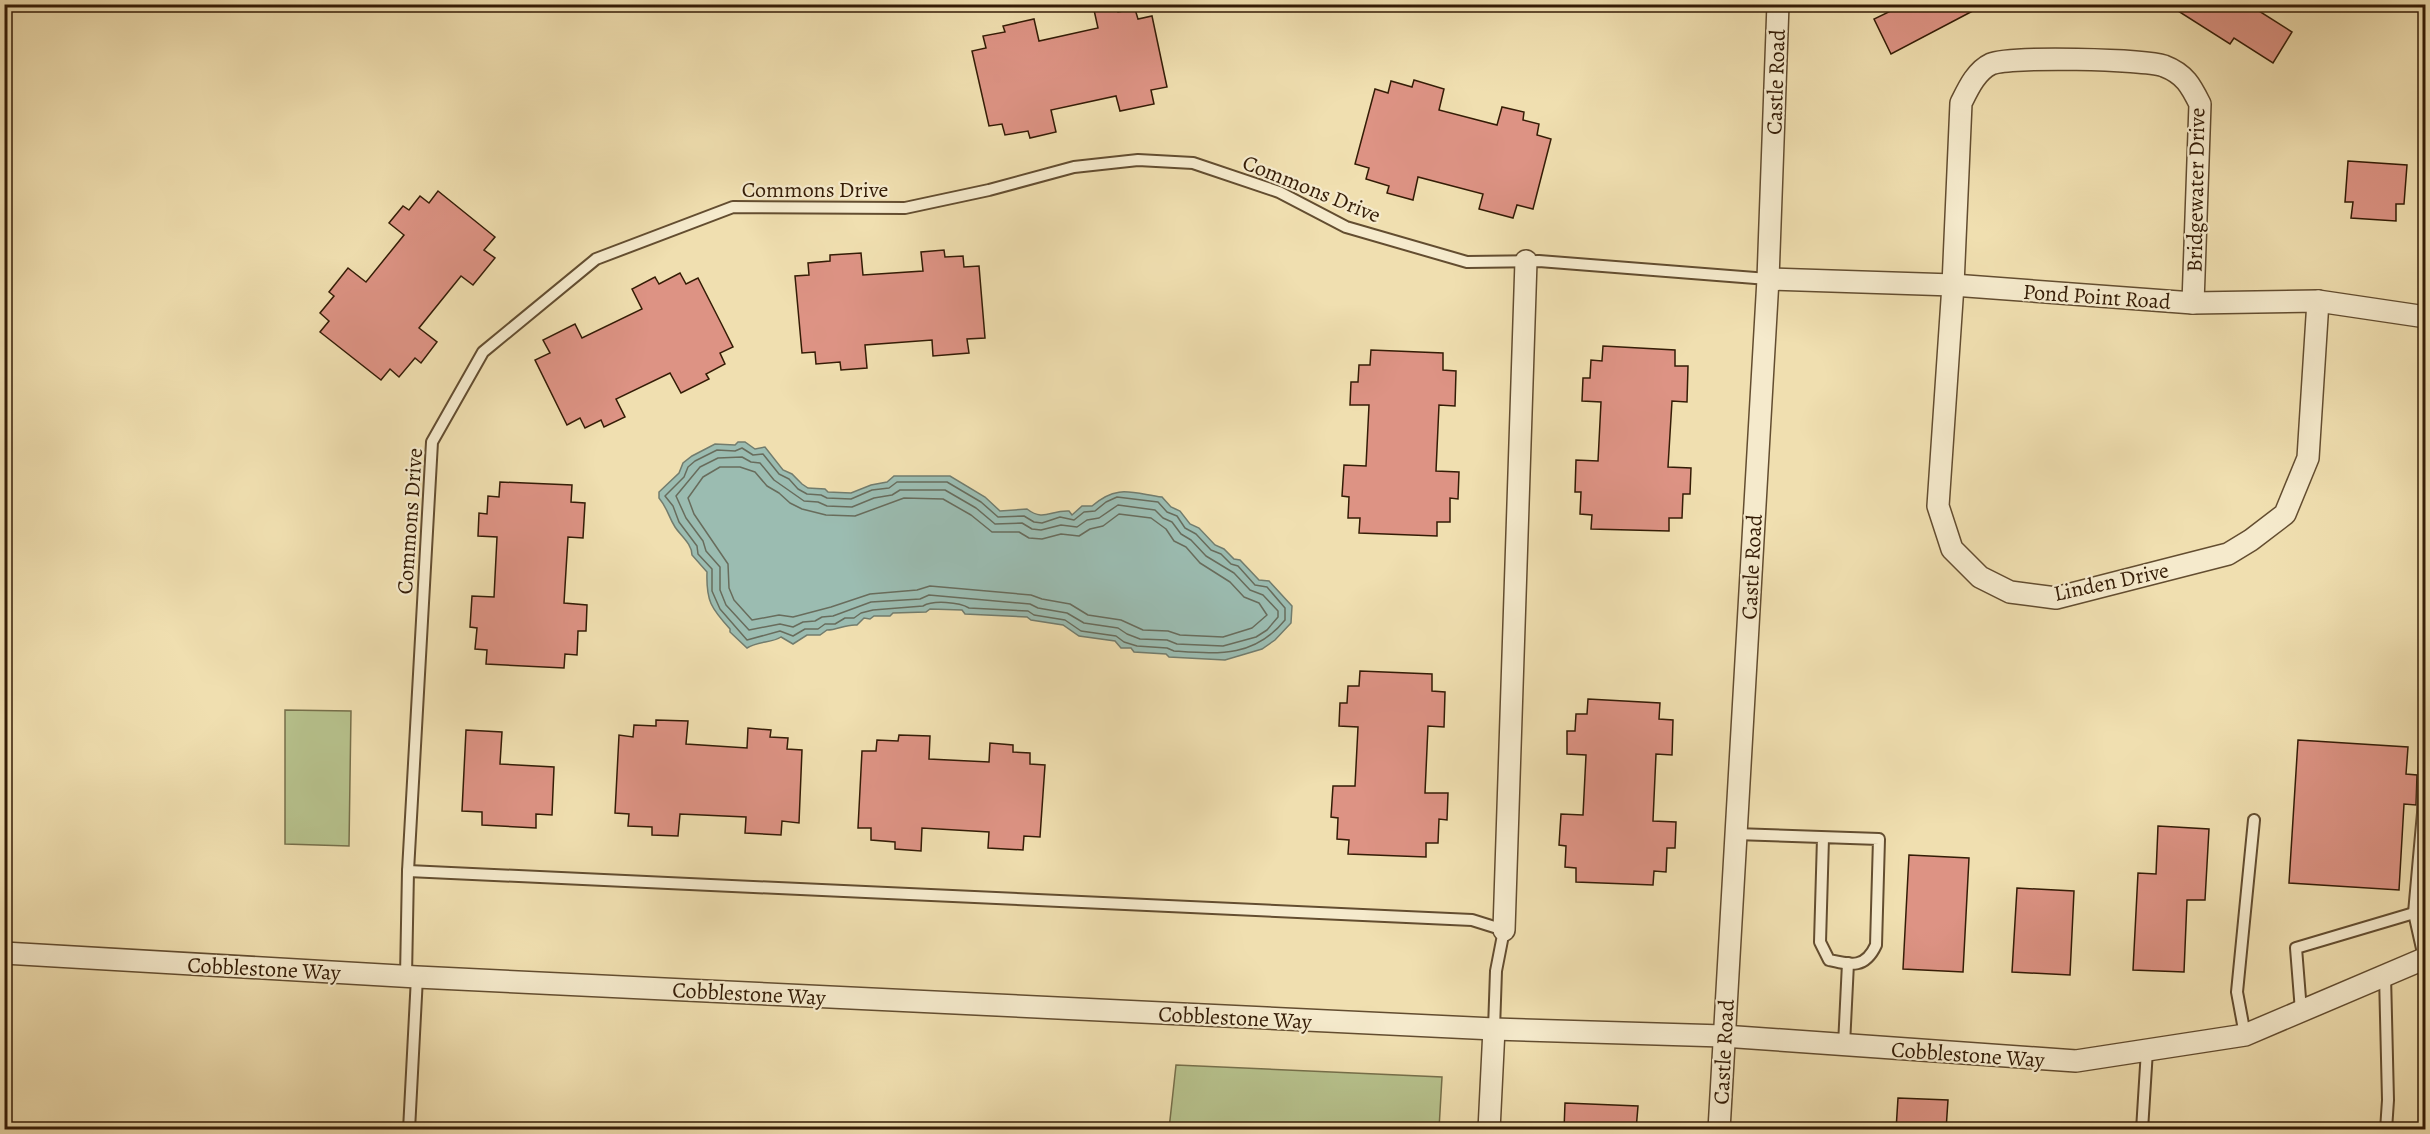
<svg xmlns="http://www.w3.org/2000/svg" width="2430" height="1134" font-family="Alegreya,serif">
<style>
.green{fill:#b7c28d;stroke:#766f4a;stroke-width:1.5}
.water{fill:#9bbcb1;stroke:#727c6d;stroke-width:1.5}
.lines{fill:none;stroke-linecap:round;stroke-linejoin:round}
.shore{stroke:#686c5c;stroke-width:1.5}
.building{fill:#dd9384;stroke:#341c06;stroke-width:1.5}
.service-casing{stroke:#634d30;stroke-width:14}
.minor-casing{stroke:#634d30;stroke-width:24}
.service{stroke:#f5eacc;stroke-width:10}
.minor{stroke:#f5eacc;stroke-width:21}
.labels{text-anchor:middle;stroke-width:4.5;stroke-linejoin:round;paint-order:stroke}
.street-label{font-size:22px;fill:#341c06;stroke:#f5eacc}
</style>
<rect width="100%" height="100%" fill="#f0dfb0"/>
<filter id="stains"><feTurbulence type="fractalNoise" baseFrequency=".00333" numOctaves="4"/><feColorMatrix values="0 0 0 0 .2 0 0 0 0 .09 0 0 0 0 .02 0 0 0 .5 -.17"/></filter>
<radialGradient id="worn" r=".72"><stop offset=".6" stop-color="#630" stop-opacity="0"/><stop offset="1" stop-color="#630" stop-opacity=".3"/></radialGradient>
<g class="green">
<path d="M 285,710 L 351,711 L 349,846 L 285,844 Z"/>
<path d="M 1176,1065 L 1442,1077 L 1439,1129 L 1169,1129 Z"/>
</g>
<path class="water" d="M 738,442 L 745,442 L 755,449 L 765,447 L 783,470 L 792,474 L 802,484 L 808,488 L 825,489 L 828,492 L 851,493 L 871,485 L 887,482 L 894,476 L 950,476 L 985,497 L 1000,511 L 1027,509 C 1044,522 1050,510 1069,511 L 1072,515 L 1082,506 L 1092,506 C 1117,484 1132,493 1162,497 L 1171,507 L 1180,511 L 1190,524 L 1199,528 L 1215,545 L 1224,549 L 1234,559 L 1240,560 L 1259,580 L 1269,581 L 1292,606 L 1291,623 L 1275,640 L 1262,649 L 1225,660 L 1169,657 L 1166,654 L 1134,652 L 1131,648 L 1121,648 L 1115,641 L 1079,636 L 1063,625 L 1031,620 L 1027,617 L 965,614 L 962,610 L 930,609 L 926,612 L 893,613 L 890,616 L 874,616 L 870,619 L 864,618 L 857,625 C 845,624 838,630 827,630 L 820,635 L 807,635 L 793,644 L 781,637 C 772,643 758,641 747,648 L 730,632 L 730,629 C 711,608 706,601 707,572 L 692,555 C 692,544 681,536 675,527 C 668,516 668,509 659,498 L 659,492 L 679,473 L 683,463 L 692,456 L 715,444 L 735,445 Z"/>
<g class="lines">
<g class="shore">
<path d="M 742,448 L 753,455 L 763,454 L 779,474 L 789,479 L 798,489 L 807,494 L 821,495 L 827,498 L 851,499 L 872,490 L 889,488 L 897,482 L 947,482 L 981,502 L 998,517 L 1024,516 L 1034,522 L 1042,523 L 1060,517 L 1074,520 L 1084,512 L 1095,511 L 1106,502 L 1117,497 L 1158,502 L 1167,512 L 1177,516 L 1185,528 L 1196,534 L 1211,550 L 1221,554 L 1231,564 L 1238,566 L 1255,585 L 1267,587 L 1285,608 L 1285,620 C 1254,658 1218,654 1174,651 L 1167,648 L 1137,646 L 1124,642 L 1116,636 L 1081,631 L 1065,620 L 1034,615 L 1028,611 L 969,608 C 959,602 933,600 923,606 L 873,610 L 861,613 L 854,618 L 845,618 L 835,624 L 825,624 L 818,629 L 805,629 L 793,636 L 780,631 L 747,640 L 720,609 L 712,591 L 712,569 L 698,554 L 697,546 L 679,522 L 673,506 L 665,496 L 684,477 L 688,467 L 695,461 L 717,450 L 735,451 Z"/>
<path d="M 742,457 L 751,462 L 760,463 L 774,480 L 804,501 L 818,502 L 827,506 L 852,507 L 874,498 L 892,495 L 900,490 L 945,490 L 976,508 L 995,524 L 1022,523 L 1032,529 L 1041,530 L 1061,525 L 1077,527 L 1087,520 L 1099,518 L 1118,505 L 1155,510 L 1163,518 L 1172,522 L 1181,534 L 1191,540 L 1206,556 L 1234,573 L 1250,590 L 1263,595 L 1278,611 L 1278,617 L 1267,630 L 1256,637 L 1223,646 L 1177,644 L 1167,640 L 1140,639 L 1127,634 L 1118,628 L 1084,623 L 1067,613 L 1038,608 L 1030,604 L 929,595 L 920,599 L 871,602 L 833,616 L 822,617 L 815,621 L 803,622 L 793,627 L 780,624 L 749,630 L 726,605 L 720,590 L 720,567 L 706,551 L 703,541 L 686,518 L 676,496 L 700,467 L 718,458 Z"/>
<path d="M 720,467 L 740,467 L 755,472 L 767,486 L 779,493 L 790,503 L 802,509 L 826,515 L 855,516 L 904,498 L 943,499 L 971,515 L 992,532 L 1019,532 L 1029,538 L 1042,539 L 1061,534 L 1079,536 L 1090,529 L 1103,526 L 1119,514 L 1151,518 L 1166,529 L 1174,541 L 1186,547 L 1200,563 L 1230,582 L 1244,597 L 1259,603 L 1267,615 L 1252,628 L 1223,637 L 1180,635 L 1168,631 L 1143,630 L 1121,620 L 1088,615 L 1070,604 L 1042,599 L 1031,595 L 930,586 L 917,590 L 870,594 L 831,607 L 793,617 L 779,615 L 752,620 L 734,600 L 729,588 L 728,564 L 694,514 L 688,498 L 703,477 Z"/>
</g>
</g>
<g class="building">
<path d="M 1905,4 L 1986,4 L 1891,54 L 1874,19 Z"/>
<path d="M 2167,4 L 2248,4 L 2292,32 L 2273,63 L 2234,38 L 2230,44 Z"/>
<path d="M 1116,5 L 1118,12 L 1135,9 L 1138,19 L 1152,16 L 1167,87 L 1151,90 L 1154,104 L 1120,111 L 1116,96 L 1051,110 L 1056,132 L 1030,138 L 1028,131 L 1005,135 L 1002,124 L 989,126 L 972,51 L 986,48 L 983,36 L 1005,32 L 1003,26 L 1034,19 L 1039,41 L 1098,28 L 1094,10 Z"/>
<path d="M 1414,80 L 1444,89 L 1439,110 L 1497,125 L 1502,107 L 1524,112 L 1523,120 L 1539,124 L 1537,135 L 1551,139 L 1533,209 L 1517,205 L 1513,218 L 1479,209 L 1483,194 L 1418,177 L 1413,200 L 1387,193 L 1389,186 L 1366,179 L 1369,168 L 1355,164 L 1375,89 L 1388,93 L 1391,81 L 1412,87 Z"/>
<path d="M 2348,161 L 2407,165 L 2404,204 L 2396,204 L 2396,221 L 2351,218 L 2353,202 L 2345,202 Z"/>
<path d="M 438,191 L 495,237 L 484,250 L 495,258 L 473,285 L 461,276 L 419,328 L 437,342 L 421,363 L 415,358 L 399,377 L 390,369 L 381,380 L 320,332 L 329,321 L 320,313 L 334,296 L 329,292 L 348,268 L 366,282 L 404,235 L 389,223 L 403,206 L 409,210 L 420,196 L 429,203 Z"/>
<path d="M 944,250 L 945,257 L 963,256 L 964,267 L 979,266 L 985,338 L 967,339 L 969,353 L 933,356 L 932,340 L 865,345 L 867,368 L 841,370 L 840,362 L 816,364 L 815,352 L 802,353 L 795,276 L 809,275 L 808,263 L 830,261 L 830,255 L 861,253 L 863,275 L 923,271 L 921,252 Z"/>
<path d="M 680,273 L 686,284 L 698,278 L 721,323 L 733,347 L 720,353 L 725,364 L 706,374 L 709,379 L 681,393 L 670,373 L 616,399 L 625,417 L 604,427 L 601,420 L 585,428 L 580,418 L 567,425 L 535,360 L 550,353 L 543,340 L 575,324 L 582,338 L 642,309 L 632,289 L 655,277 L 659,284 Z"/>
<path d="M 1603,346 L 1675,350 L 1675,366 L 1688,366 L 1687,402 L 1672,401 L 1668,467 L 1691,468 L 1690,494 L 1683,494 L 1682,518 L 1669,518 L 1669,531 L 1591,529 L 1592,515 L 1580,514 L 1581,492 L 1575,492 L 1576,460 L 1598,461 L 1601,402 L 1582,401 L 1583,378 L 1590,378 L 1591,360 L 1602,361 Z"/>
<path d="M 1371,350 L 1443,353 L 1443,370 L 1456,371 L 1455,406 L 1439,405 L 1436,471 L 1459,472 L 1458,499 L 1450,498 L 1450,522 L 1437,522 L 1437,536 L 1359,533 L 1360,518 L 1348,518 L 1349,497 L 1342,496 L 1344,465 L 1366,466 L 1369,405 L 1350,405 L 1351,382 L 1358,382 L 1359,365 L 1370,365 Z"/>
<path d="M 500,482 L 572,485 L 571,502 L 585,503 L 583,538 L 568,537 L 564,603 L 587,605 L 586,631 L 578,631 L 577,655 L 565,654 L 564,668 L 486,664 L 487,650 L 475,649 L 477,628 L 470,627 L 472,596 L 494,597 L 497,537 L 478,536 L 479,513 L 487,514 L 488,496 L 499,497 Z"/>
<path d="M 1360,671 L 1432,674 L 1432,691 L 1445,692 L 1444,727 L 1428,726 L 1425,793 L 1448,793 L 1447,820 L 1439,819 L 1438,843 L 1426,843 L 1426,857 L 1348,854 L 1349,840 L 1337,839 L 1338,818 L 1331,817 L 1333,786 L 1355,786 L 1358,727 L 1339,726 L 1340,703 L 1347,703 L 1348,686 L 1359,686 Z"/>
<path d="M 1588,699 L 1660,703 L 1659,719 L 1673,720 L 1672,755 L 1656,754 L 1653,821 L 1676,822 L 1675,848 L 1667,848 L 1666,872 L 1654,871 L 1653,885 L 1576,882 L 1576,868 L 1565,867 L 1566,846 L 1559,845 L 1561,814 L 1583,815 L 1586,755 L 1567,754 L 1567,731 L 1575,731 L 1576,714 L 1587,714 Z"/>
<path d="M 656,720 L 688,721 L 686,744 L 747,748 L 748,728 L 771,730 L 770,737 L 788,738 L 787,749 L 802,750 L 799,823 L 782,821 L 781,835 L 745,833 L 746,817 L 680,814 L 678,836 L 652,835 L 652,827 L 628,826 L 629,814 L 615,813 L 619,735 L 633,737 L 634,725 L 656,726 Z"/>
<path d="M 466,730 L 502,732 L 500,764 L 554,767 L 552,815 L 536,814 L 536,828 L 482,825 L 482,812 L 462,811 Z"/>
<path d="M 899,735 L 930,736 L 929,759 L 989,762 L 990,743 L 1013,745 L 1013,752 L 1030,753 L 1030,764 L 1045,765 L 1040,837 L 1024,836 L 1023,850 L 988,848 L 989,832 L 922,828 L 921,851 L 895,849 L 895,842 L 871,840 L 871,828 L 858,828 L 862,751 L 876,751 L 877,740 L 898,741 Z"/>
<path d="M 2298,740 L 2408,747 L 2406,774 L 2417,775 L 2416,805 L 2404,804 L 2399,890 L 2289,883 Z"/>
<path d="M 2158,826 L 2209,829 L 2205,900 L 2187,900 L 2184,972 L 2133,970 L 2138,873 L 2156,874 Z"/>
<path d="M 1909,855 L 1969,858 L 1963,972 L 1903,969 Z"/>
<path d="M 2017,888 L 2074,891 L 2070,975 L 2012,972 Z"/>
<path d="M 1898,1098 L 1948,1100 L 1946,1130 L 1896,1130 Z"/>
<path d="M 1565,1103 L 1638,1106 L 1636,1130 L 1564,1130 Z"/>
</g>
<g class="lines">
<defs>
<g id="service">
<path d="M 1735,834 L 1879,839 L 1876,945 C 1865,969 1851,965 1829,960 L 1820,942 L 1823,838"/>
<path d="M 408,871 L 1472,920 L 1504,930 L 1496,971 L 1494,1029"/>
<path d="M 2425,962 L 2414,913 L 2423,813 L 2426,715"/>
<path d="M 2385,975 L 2388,1100 L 2386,1130"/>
<path d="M 406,976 L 408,871 L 432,442 L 483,352 L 596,259 L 733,207 L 905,208 L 989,190 L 1074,167 L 1138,160 L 1193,163 L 1279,192 L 1346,227 L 1467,262 L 1539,261 L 1768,279"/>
<path d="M 2301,1011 L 2296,948 L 2414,913"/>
<path d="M 2245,1035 L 2237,992 L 2254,820"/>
<path d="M 1844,1045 L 1848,963"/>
<path d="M 409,1130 L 417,977"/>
<path d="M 2142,1130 L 2147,1050"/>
</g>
<g id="minor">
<path d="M 1768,279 L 1953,285 L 2193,303 L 2318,301 L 2426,317"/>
<path d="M 2193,303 L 2200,104 C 2191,86 2185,74 2164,66 C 2144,59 2009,56 1991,64 C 1976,71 1968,89 1961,103 L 1953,285 L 1938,506 L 1952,549 L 1980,577 L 2010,592 L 2056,598 L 2228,554 L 2251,540 L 2285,514 L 2308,458 L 2318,301"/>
<path d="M 1504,930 L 1526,261"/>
<path d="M 4,953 L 417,977 L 1494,1029 L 1723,1036 L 2076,1061 L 2245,1035 L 2426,958"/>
<path d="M 1489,1130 L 1494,1029"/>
<path d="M 1719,1130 L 1768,279 L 1778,4"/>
</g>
</defs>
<use href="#service" class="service-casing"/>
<use href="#minor" class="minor-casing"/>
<use href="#service" class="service"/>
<use href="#minor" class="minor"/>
</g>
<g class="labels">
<g class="street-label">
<text transform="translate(1775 82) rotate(-88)" y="8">Castle Road</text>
<text transform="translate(1312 188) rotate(22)" y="8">Commons Drive</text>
<text x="815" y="197">Commons Drive</text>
<text transform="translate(2195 190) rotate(-89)" y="8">Bridgewater Drive</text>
<text transform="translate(2097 296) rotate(4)" y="8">Pond Point Road</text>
<text transform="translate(409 521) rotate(-86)" y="8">Commons Drive</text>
<text transform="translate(1751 567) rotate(-87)" y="8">Castle Road</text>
<text transform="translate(2111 581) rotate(-12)" y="8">Linden Drive</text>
<text transform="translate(264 968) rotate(3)" y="8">Cobblestone Way</text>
<text transform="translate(749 993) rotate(3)" y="8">Cobblestone Way</text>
<text transform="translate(1235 1017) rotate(3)" y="8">Cobblestone Way</text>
<text transform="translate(1723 1052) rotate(-87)" y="8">Castle Road</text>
<text transform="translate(1968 1054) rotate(4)" y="8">Cobblestone Way</text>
</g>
</g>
<rect width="2430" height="1134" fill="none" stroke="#f0dfb0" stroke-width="24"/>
<rect x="6" y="6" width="2418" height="1122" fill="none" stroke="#341c06" stroke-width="3"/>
<rect x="12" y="12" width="2406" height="1110" fill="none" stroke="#341c06" stroke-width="1.5"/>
<rect width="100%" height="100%" filter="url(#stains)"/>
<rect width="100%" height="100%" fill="url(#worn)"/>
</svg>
